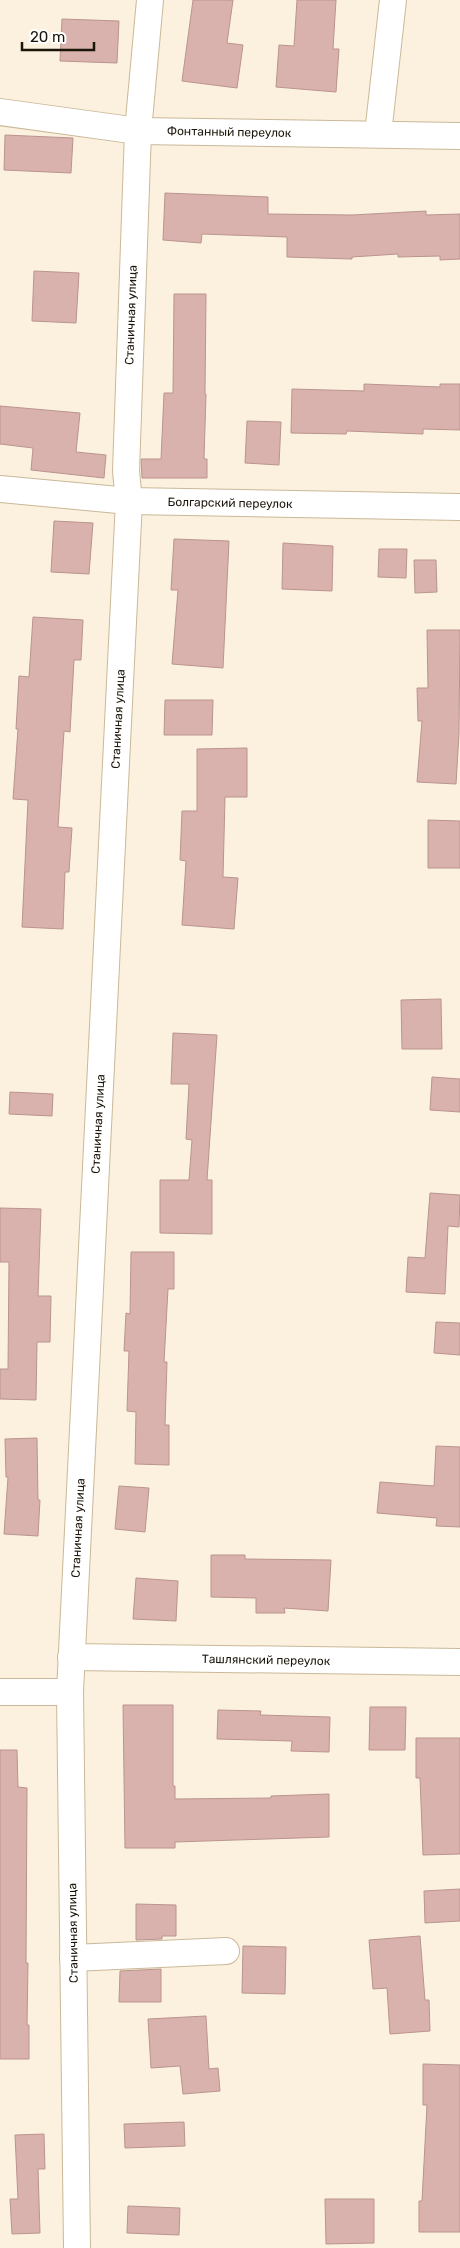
<svg xmlns="http://www.w3.org/2000/svg" width="460" height="2248" font-family="Rubik,sans-serif">
<style>
.building{fill:#d9b2ad;stroke:#ba948f}
.lines{fill:none;stroke-linecap:round;stroke-linejoin:round}
.minor-casing{stroke:#cab899;stroke-width:28}
.minor{stroke:#fff;stroke-width:26}
.labels{text-anchor:middle;stroke-width:4;stroke-linejoin:round;paint-order:stroke}
.street-label{font-size:12px;fill:#1c160a;stroke:#fff}
</style>
<rect width="100%" height="100%" fill="#fcf1de"/>
<g class="building">
<path d="M 193,0 L 233,0 L 227,43 L 243,45 L 237,88 L 182,81 Z"/>
<path d="M 297,0 L 336,0 L 333,49 L 339,49 L 336,92 L 276,87 L 279,45 L 294,46 Z"/>
<path d="M 62,19 L 119,21 L 117,63 L 60,61 Z"/>
<path d="M 5,135 L 73,138 L 71,173 L 4,170 Z"/>
<path d="M 165,193 L 268,197 L 268,214 L 352,215 L 426,211 L 426,215 L 460,214 L 460,259 L 440,260 L 440,256 L 398,257 L 398,254 L 352,257 L 352,259 L 287,257 L 287,237 L 202,234 L 201,243 L 163,240 Z"/>
<path d="M 34,271 L 79,273 L 76,323 L 32,321 Z"/>
<path d="M 174,294 L 206,294 L 205,394 L 206,394 L 204,459 L 207,459 L 207,478 L 142,478 L 141,459 L 161,459 L 164,393 L 173,393 Z"/>
<path d="M 364,384 L 440,387 L 440,384 L 460,384 L 460,430 L 423,429 L 423,434 L 347,431 L 346,434 L 291,433 L 292,389 L 364,391 Z"/>
<path d="M 0,406 L 80,413 L 76,452 L 106,455 L 104,478 L 31,470 L 33,448 L 0,444 Z"/>
<path d="M 247,421 L 281,422 L 279,465 L 245,463 Z"/>
<path d="M 54,521 L 93,523 L 89,574 L 51,572 Z"/>
<path d="M 174,539 L 229,541 L 223,668 L 172,664 L 178,590 L 171,590 Z"/>
<path d="M 283,543 L 333,546 L 332,591 L 282,589 Z"/>
<path d="M 379,549 L 407,549 L 406,578 L 378,577 Z"/>
<path d="M 414,560 L 436,560 L 437,592 L 415,593 Z"/>
<path d="M 33,617 L 83,620 L 81,660 L 74,660 L 70,732 L 64,731 L 58,827 L 72,828 L 69,872 L 65,872 L 63,929 L 22,927 L 28,800 L 13,799 L 18,729 L 16,729 L 19,676 L 29,677 Z"/>
<path d="M 427,630 L 460,630 L 459,734 L 456,784 L 417,782 L 422,721 L 418,721 L 417,688 L 428,688 Z"/>
<path d="M 165,700 L 213,700 L 212,735 L 164,735 Z"/>
<path d="M 247,748 L 247,797 L 225,797 L 223,877 L 238,878 L 234,929 L 182,925 L 186,861 L 180,860 L 182,811 L 197,811 L 197,749 Z"/>
<path d="M 428,820 L 460,821 L 460,868 L 428,868 Z"/>
<path d="M 441,999 L 442,1049 L 402,1049 L 401,1000 Z"/>
<path d="M 173,1033 L 217,1035 L 207,1180 L 212,1180 L 212,1234 L 160,1233 L 160,1180 L 189,1180 L 192,1140 L 186,1139 L 189,1084 L 171,1084 Z"/>
<path d="M 432,1077 L 460,1079 L 460,1112 L 430,1110 Z"/>
<path d="M 10,1092 L 53,1094 L 52,1116 L 9,1114 Z"/>
<path d="M 430,1193 L 460,1195 L 459,1227 L 448,1226 L 445,1294 L 406,1292 L 408,1257 L 425,1258 Z"/>
<path d="M 0,1208 L 41,1209 L 38,1296 L 51,1296 L 50,1342 L 37,1342 L 36,1400 L 0,1399 L 0,1369 L 8,1369 L 9,1262 L 0,1262 Z"/>
<path d="M 131,1252 L 174,1252 L 174,1289 L 168,1289 L 164,1362 L 167,1362 L 165,1425 L 169,1425 L 169,1465 L 135,1464 L 136,1412 L 127,1411 L 129,1351 L 124,1351 L 126,1313 L 130,1314 Z"/>
<path d="M 436,1322 L 460,1323 L 460,1355 L 434,1353 Z"/>
<path d="M 37,1438 L 38,1500 L 40,1500 L 38,1536 L 4,1534 L 8,1477 L 6,1477 L 5,1439 Z"/>
<path d="M 436,1446 L 460,1447 L 460,1527 L 436,1526 L 437,1518 L 377,1513 L 380,1482 L 434,1486 Z"/>
<path d="M 119,1486 L 149,1488 L 145,1532 L 115,1529 Z"/>
<path d="M 211,1555 L 245,1555 L 245,1559 L 331,1560 L 328,1611 L 284,1608 L 285,1613 L 256,1613 L 256,1598 L 211,1597 Z"/>
<path d="M 136,1578 L 178,1581 L 176,1621 L 133,1619 Z"/>
<path d="M 123,1705 L 173,1705 L 173,1786 L 175,1786 L 175,1799 L 271,1798 L 271,1796 L 329,1794 L 329,1837 L 175,1842 L 175,1848 L 125,1848 Z"/>
<path d="M 370,1707 L 406,1707 L 405,1750 L 369,1750 Z"/>
<path d="M 218,1710 L 261,1711 L 260,1715 L 330,1717 L 329,1752 L 291,1751 L 292,1741 L 217,1739 Z"/>
<path d="M 416,1738 L 460,1738 L 460,1854 L 423,1855 L 420,1778 L 416,1778 Z"/>
<path d="M 0,1750 L 17,1750 L 18,1787 L 27,1788 L 26,1963 L 28,1963 L 27,2025 L 29,2025 L 29,2059 L 0,2059 Z"/>
<path d="M 460,1889 L 460,1921 L 425,1923 L 424,1891 Z"/>
<path d="M 136,1904 L 176,1905 L 176,1936 L 162,1936 L 162,1939 L 136,1940 Z"/>
<path d="M 420,1936 L 425,2000 L 429,2000 L 430,2031 L 390,2034 L 387,1988 L 373,1989 L 369,1940 Z"/>
<path d="M 243,1946 L 286,1947 L 285,1994 L 242,1993 Z"/>
<path d="M 161,1969 L 161,2002 L 119,2002 L 120,1971 Z"/>
<path d="M 206,2016 L 209,2069 L 218,2068 L 220,2091 L 183,2094 L 180,2066 L 151,2068 L 148,2019 Z"/>
<path d="M 423,2064 L 460,2065 L 460,2232 L 419,2232 L 419,2201 L 422,2201 L 427,2105 L 423,2105 Z"/>
<path d="M 184,2122 L 185,2146 L 125,2148 L 124,2124 Z"/>
<path d="M 44,2134 L 45,2169 L 38,2169 L 40,2233 L 12,2234 L 10,2199 L 18,2199 L 15,2135 Z"/>
<path d="M 325,2199 L 374,2199 L 374,2243 L 326,2244 Z"/>
<path d="M 128,2206 L 180,2208 L 179,2235 L 127,2233 Z"/>
</g>
<g class="lines">
<defs>
<g id="minor">
<path d="M 0,112 L 138,131 L 460,136"/>
<path d="M 378,134 L 393,0"/>
<path d="M 0,489 L 129,501 L 460,507"/>
<path d="M 71,1657 L 460,1662"/>
<path d="M 0,1692 L 70,1692"/>
<path d="M 73,1958 L 226,1951"/>
<path d="M 77,2248 L 70,1692 L 129,501 L 126,471 L 138,131 L 150,0"/>
</g>
</defs>
<use href="#minor" class="minor-casing"/>
<use href="#minor" class="minor"/>
</g>
<g class="labels">
<g class="street-label">
<text transform="translate(229 132) rotate(1)" y="4">Фонтанный переулок</text>
<text transform="translate(131 315) rotate(-88)" y="4">Станичная улица</text>
<text transform="translate(230 503) rotate(1)" y="4">Болгарский переулок</text>
<text transform="translate(118 719) rotate(-87)" y="4">Станичная улица</text>
<text transform="translate(98 1124) rotate(-87)" y="4">Станичная улица</text>
<text transform="translate(78 1528) rotate(-87)" y="4">Станичная улица</text>
<text transform="translate(266 1660) rotate(1)" y="4">Ташлянский переулок</text>
<text transform="translate(73 1933) rotate(-91)" y="4">Станичная улица</text>
</g>
</g>
<path d="M22 42v8h72v-8" fill="none" stroke="#1c160a" stroke-width="2.5"/>
<text x="30" y="42" font-size="15" fill="#1c160a" stroke="#ffffff" stroke-width="4" paint-order="stroke">20 m</text>
</svg>
